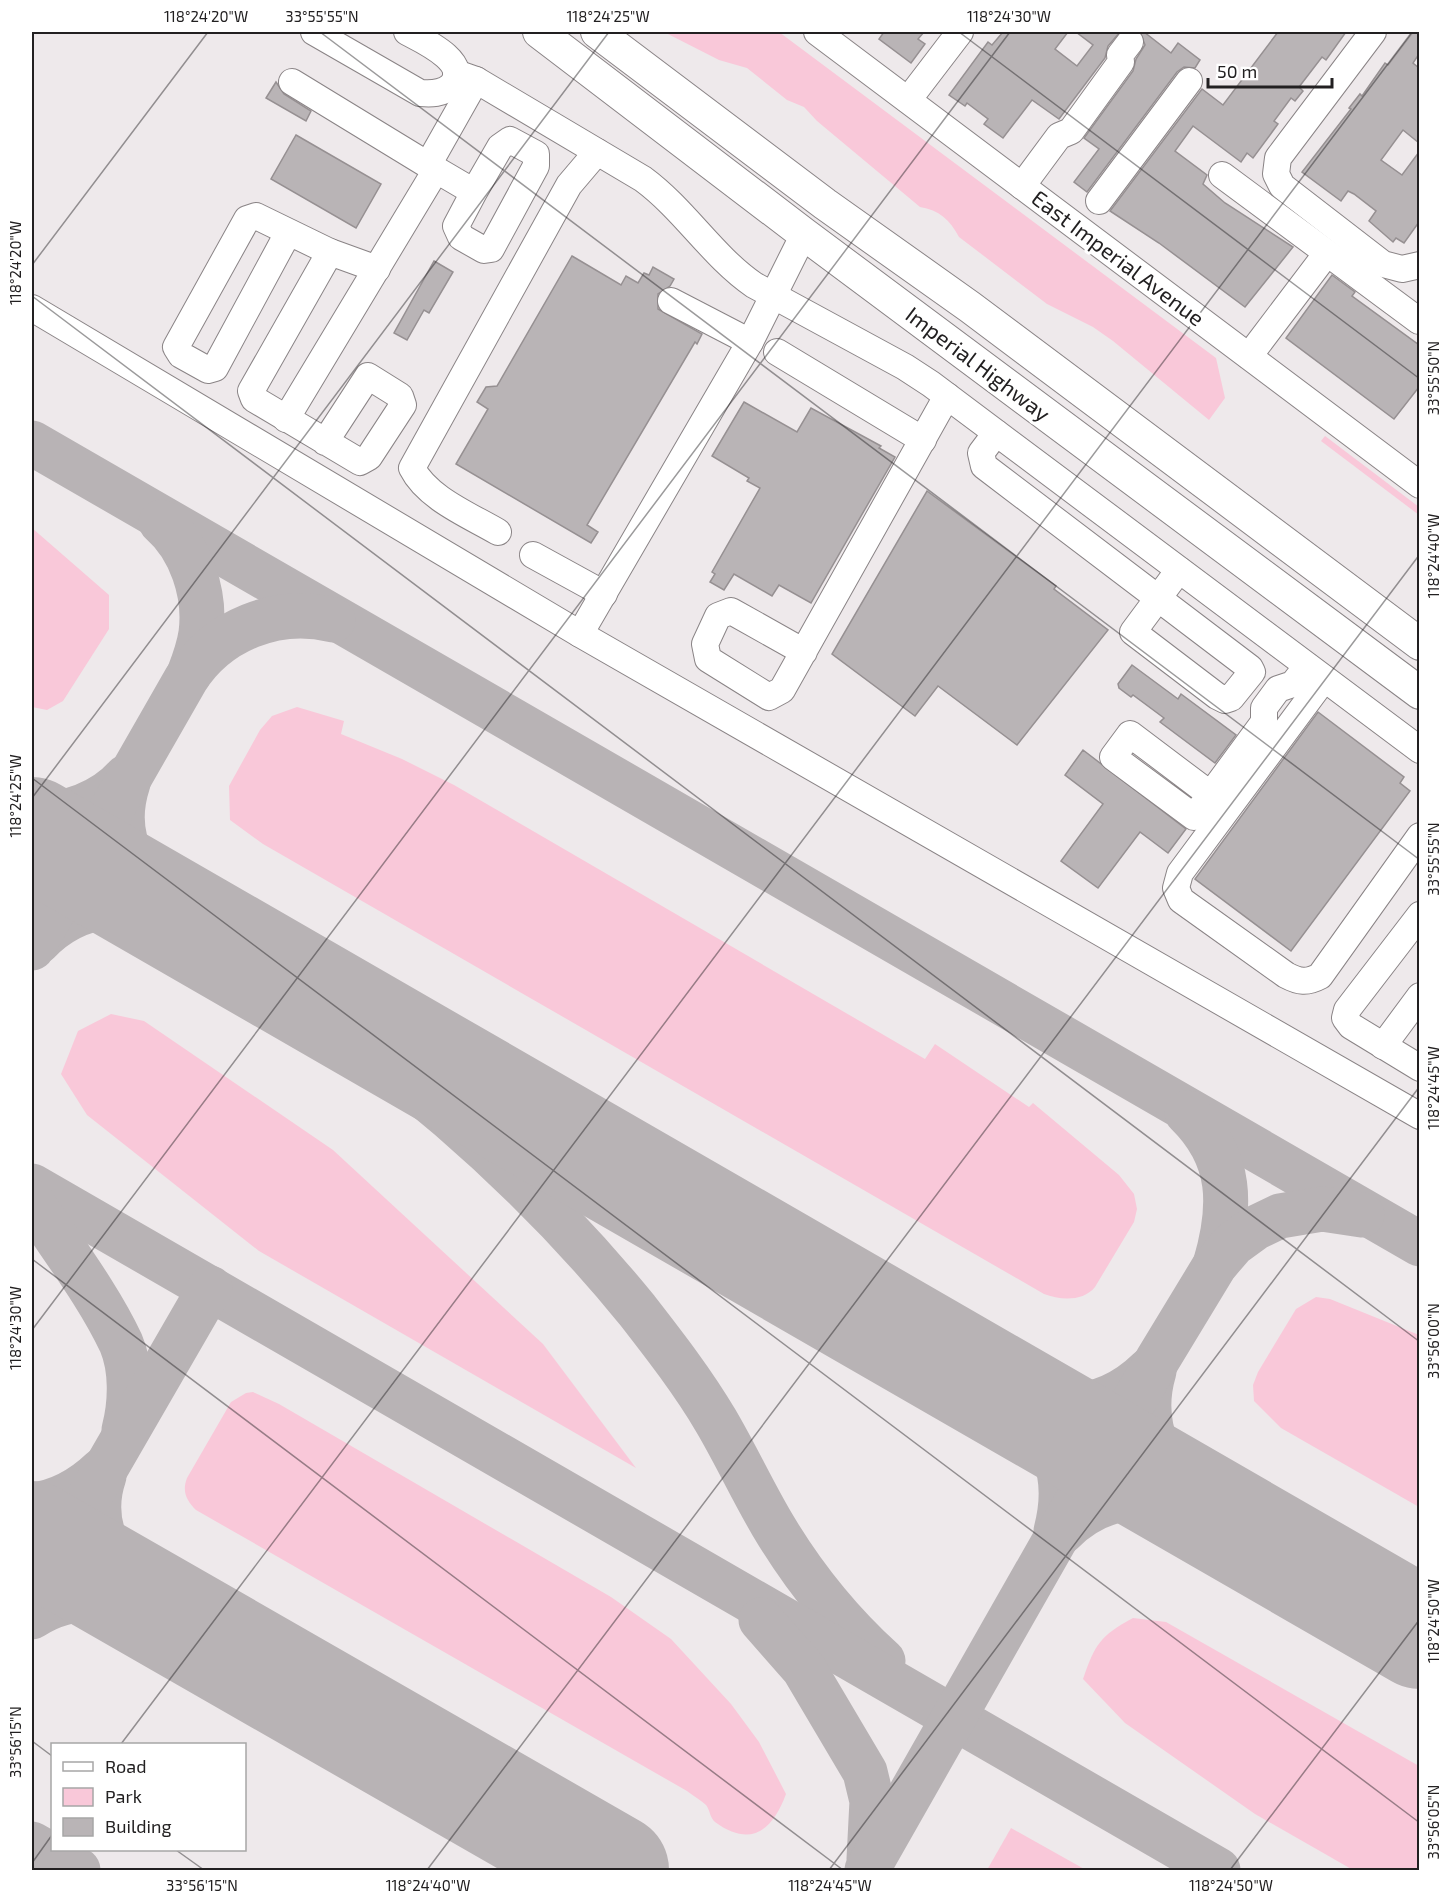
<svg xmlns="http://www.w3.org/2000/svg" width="1451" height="1902" font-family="'Exo 2',sans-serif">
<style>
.green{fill:#f9c8d9}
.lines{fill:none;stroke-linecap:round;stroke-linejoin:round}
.taxiway{stroke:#b8b3b5;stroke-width:45}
.runway{stroke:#b8b3b5;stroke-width:112}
.building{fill:#b9b4b6;stroke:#969092;stroke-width:1.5}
.minor-casing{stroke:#8a8486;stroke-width:28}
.major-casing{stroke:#8a8486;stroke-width:34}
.minor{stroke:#fff;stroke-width:26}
.major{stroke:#fff;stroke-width:32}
.ticks{fill:none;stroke:#222021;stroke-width:1.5;stroke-opacity:0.45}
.labels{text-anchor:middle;stroke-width:6;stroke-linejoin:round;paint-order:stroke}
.street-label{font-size:22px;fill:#222021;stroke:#fff}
.neatline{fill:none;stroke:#222021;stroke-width:2}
.ticks-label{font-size:15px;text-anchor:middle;fill:#222021}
</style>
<rect width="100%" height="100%" fill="#eee9eb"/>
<g class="green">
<path d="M 664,32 L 779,32 L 1216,358 L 1225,398 L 1209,420 L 1113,341 L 1093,327 L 1047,304 L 959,237 C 950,220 939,210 920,207 L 817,121 L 804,107 L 787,100 L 747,68 L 719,60 Z"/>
<path d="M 1325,436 L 1419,507 L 1419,515 L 1321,441 Z"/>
<path d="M 32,528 L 109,595 L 109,629 L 63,701 L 47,710 L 32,707 Z"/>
<path d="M 297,707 L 344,721 L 341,734 L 402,759 L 454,785 L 925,1059 L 935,1044 L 1029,1107 L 1033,1103 L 1119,1175 L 1134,1194 L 1137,1209 L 1134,1222 L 1095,1287 C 1083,1302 1060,1300 1044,1294 L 263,844 L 230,820 L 229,786 L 260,730 L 272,716 Z"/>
<path d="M 111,1014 L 144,1021 L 333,1150 L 543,1344 L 636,1468 L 259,1251 L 87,1115 L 61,1074 L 78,1031 Z"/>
<path d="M 1316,1297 L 1330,1299 L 1419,1335 L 1419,1507 L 1281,1428 L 1254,1401 L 1253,1385 L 1258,1372 L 1296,1309 Z"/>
<path d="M 253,1392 L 279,1404 L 611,1597 L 671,1639 L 731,1704 L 759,1742 L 786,1794 C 773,1829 752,1849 715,1822 C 710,1818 710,1810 706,1805 C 701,1800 693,1796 687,1791 L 196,1510 C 186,1500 182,1491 187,1478 L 231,1402 L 246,1393 Z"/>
<path d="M 1133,1618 L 1166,1622 L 1419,1766 L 1419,1870 L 1353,1870 L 1255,1814 L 1125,1723 L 1083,1679 C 1095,1644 1100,1636 1133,1618 Z"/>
<path d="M 1011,1828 L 1086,1870 L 987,1870 Z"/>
</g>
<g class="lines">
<g class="taxiway">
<path d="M 32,443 L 1420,1244"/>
<path d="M 161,522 C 191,548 206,594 201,633 C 199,647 194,661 189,674"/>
<path d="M 128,783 C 107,847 145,886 189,925"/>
<path d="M 32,814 C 66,816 103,803 126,777"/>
<path d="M 32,866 L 38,897 L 33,940"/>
<path d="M 203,933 C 256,975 313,1011 367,1051 C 467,1127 558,1213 637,1310 C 665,1346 693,1382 716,1421 C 736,1455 752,1490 772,1524 C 801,1573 840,1622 883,1661"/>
<path d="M 38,942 C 76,902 133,895 181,921"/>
<path d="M 32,948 L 186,679 C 217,630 277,606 333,620"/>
<path d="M 1187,1113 C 1233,1158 1232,1207 1215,1265"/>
<path d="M 32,1186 L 1218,1870"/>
<path d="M 32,1202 C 62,1248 98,1294 121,1343 C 132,1369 131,1403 124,1430"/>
<path d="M 935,1353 C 1005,1399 1082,1430 1056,1531"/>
<path d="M 1154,1371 C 1138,1425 1161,1479 1209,1507"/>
<path d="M 1003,1389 C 1055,1415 1106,1412 1149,1370"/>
<path d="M 104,1476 C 84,1535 123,1577 164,1613"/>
<path d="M 32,1505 C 59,1502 82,1489 102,1470"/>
<path d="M 1062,1532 C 1096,1497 1148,1487 1192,1507 L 1337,1586"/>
<path d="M 32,1596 L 210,1288"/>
<path d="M 32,1617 C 75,1589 118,1598 164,1613"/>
<path d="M 761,1620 L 804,1669 L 865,1772 L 872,1801 L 869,1859"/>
<path d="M 32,1844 L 78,1870"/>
<path d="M 867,1870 L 1158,1359 L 1215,1265 L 1233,1244 L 1255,1228 L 1280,1216 L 1322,1209 L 1362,1215"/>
</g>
<g class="runway">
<path d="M 32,833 L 1420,1633"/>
<path d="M 32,1537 L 613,1870"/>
</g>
</g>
<g class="building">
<path d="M 884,32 L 924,32 L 918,39 L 925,44 L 911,63 L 879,39 Z"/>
<path d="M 1003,32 L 1068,32 L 1055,49 L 1077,66 L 1093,45 L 1076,32 L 1120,32 L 1108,46 L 1105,58 L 1059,119 L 1032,100 L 1003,138 L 984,124 L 988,119 L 967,103 L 965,106 L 949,95 L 988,42 L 992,45 Z"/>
<path d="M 1140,32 L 1144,32 L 1171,53 L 1178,43 L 1200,60 L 1195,68 L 1184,67 L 1177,72 L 1087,192 L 1074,182 L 1099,149 L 1084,138 L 1133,71 L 1136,59 L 1145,45 Z"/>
<path d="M 1278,32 L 1346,32 L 1326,60 L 1322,57 L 1299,87 L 1303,91 L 1295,101 L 1291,98 L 1274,121 L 1278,124 L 1253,158 L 1247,153 L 1241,162 L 1193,126 L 1175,151 L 1207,175 L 1203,184 L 1225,203 L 1293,247 L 1245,307 L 1159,243 L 1110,211 L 1202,89 L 1223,105 Z"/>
<path d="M 1413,32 L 1419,32 L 1419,54 L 1413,63 L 1419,68 L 1419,143 L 1403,130 L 1381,160 L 1402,175 L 1419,152 L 1419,222 L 1404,243 L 1396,238 L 1393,242 L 1369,221 L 1376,211 L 1354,194 L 1348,191 L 1341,201 L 1302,172 L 1351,109 L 1349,108 L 1360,94 L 1362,96 L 1385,63 L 1388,65 Z"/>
<path d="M 276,82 L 284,94 L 311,111 L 306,121 L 266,98 Z"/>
<path d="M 296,135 L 381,184 L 356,228 L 271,179 Z"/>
<path d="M 572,256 L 621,285 L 626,276 L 638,283 L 644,273 L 649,275 L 653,267 L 674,279 L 670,286 L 658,294 L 658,309 L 702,334 L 697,344 L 695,342 L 587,525 L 598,532 L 591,543 L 456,464 L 488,409 L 477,402 L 486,387 L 497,386 Z"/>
<path d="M 434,261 L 453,272 L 429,313 L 424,310 L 407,340 L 394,333 Z"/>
<path d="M 1332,275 L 1355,292 L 1352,296 L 1419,345 L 1419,387 L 1394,419 L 1286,338 Z"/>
<path d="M 744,402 L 797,432 L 811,408 L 881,446 L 879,448 L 895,457 L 811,603 L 779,585 L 772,596 L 734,574 L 724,590 L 710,582 L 715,574 L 712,572 L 760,488 L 747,481 L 749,478 L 712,456 Z"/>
<path d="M 927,491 L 1056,586 L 1054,589 L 1108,630 L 1017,745 L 938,686 L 915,716 L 832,654 Z"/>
<path d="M 1132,665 L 1178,699 L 1181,694 L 1236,735 L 1215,763 L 1160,722 L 1164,718 L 1133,695 L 1131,697 L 1119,688 L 1118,684 Z"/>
<path d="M 1318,712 L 1404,777 L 1400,783 L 1410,791 L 1291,951 L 1195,879 Z"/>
<path d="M 1083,750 L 1186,829 L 1168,853 L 1140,832 L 1098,888 L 1061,861 L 1103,804 L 1065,775 Z"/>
</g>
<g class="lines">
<defs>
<g id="minor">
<path d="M 314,32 L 420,93 C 431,94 442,94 451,86 C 473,63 422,40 407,32"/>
<path d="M 817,32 L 1420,485"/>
<path d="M 1373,32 L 1278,158 L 1276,174 L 1282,186 L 1383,264 L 1402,269 L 1420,265"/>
<path d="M 456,73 L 476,80 L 643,179 C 685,210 712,256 754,285 L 905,367 L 931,384 L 1420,750"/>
<path d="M 292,82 L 428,165 L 476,80"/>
<path d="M 908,100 L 960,32"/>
<path d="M 428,165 L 474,192 L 500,147 L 510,140 L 536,154 L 536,166 L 491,249 L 484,250 L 461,237 L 456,226 L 474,192"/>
<path d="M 1222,175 L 1419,321"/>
<path d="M 1022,186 L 1059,136 L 1071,131 L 1121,62 L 1120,55 L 1130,42"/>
<path d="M 1099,201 L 1189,81"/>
<path d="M 288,233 L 215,368 L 208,370 L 181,355 L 176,347 L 247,219 L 256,216 L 330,252"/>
<path d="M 671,301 L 750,342"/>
<path d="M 32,308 L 580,634 L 1420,1116"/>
<path d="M 777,352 L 923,440"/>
<path d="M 1249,356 L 1327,253"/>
<path d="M 286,419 L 436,170"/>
<path d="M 996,433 L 981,453 L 984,466 L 1250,668 L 1252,672 L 1231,698 L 1225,700 L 1217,696 L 1133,632 L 1179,570"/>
<path d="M 325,442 L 368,376 L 400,396 L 403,405 L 369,457 L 360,462 L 254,399 L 251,391 L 330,252 L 377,269"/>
<path d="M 498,532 C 469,515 427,498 412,468 L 569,185 L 597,152"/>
<path d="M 533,555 L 604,594"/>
<path d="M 580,634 L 750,342 L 804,234"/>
<path d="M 804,652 L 731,611 L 718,616 L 705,644 L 708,659 L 769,697 L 782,690 L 947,396"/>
<path d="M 1324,679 L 1180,873 L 1176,888 L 1181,900 L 1286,975 C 1299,982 1307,983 1320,976 L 1420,836"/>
<path d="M 1211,795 L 1130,734 L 1113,757 L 1194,817 L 1264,722 L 1264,708 L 1278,689 L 1293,684 L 1307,666"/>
<path d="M 1420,915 L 1347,1010 L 1345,1018 L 1351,1026 L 1420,1068"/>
<path d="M 1383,1046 L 1420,996"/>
</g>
<g id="major">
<path d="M 539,32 L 804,234 L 1420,693"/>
<path d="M 597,32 L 825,204 L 970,307 L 1420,644"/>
</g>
</defs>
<use href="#minor" class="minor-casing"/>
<use href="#major" class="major-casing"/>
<use href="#minor" class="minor"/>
<use href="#major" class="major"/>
</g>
<path class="ticks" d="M 320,32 L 1420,860M 959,32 L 1420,379M 32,265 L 208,32M 32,296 L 1420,1342M 32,778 L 1420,1823M 32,798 L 609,32M 32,1259 L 843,1870M 32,1330 L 1010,32M 32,1741 L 52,1756M 121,1744 L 1412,32M 176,1850 L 204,1870M 32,1863 L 52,1835M 427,1870 L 1420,554M 829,1870 L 1420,1086M 1230,1870 L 1420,1619"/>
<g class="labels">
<g class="street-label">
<text transform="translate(1118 258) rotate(37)" y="8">East Imperial Avenue</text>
<text transform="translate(978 364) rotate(37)" y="8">Imperial Highway</text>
</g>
</g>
<rect width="1451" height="1902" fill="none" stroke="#ffffff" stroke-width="66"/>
<rect x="51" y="1743" width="195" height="108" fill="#ffffff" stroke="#a7a6a6" stroke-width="1.5"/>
<rect x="63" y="1762" width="30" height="9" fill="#ffffff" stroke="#a7a6a6" stroke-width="1.5"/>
<text x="105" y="1773" font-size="18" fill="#222021">Road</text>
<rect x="63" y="1788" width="30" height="18" fill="#f9c8d9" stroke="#a7a6a6" stroke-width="1.5"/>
<text x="105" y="1803" font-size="18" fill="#222021">Park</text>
<rect x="63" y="1818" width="30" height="18" fill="#b9b4b6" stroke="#a7a6a6" stroke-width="1.5"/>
<text x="105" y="1833" font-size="18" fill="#222021">Building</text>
<path d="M1208 78v9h124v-9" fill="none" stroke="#222021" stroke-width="3"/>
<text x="1217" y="78" font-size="18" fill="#222021" stroke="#ffffff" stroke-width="4.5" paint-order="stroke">50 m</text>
<rect x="33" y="33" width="1385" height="1836" class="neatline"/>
<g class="ticks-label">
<text x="206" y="22">118°24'20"W</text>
<text x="322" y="22">33°55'55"N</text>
<text x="608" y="22">118°24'25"W</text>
<text x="1009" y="22">118°24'30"W</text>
<text transform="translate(16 263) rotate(-90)" y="5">118°24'20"W</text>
<text transform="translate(1434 378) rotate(-90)" y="5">33°55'50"N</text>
<text transform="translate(1434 556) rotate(-90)" y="5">118°24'40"W</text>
<text transform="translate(16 796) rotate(-90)" y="5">118°24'25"W</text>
<text transform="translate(1434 859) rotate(-90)" y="5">33°55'55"N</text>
<text transform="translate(1434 1088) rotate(-90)" y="5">118°24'45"W</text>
<text transform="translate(16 1328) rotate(-90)" y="5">118°24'30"W</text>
<text transform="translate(1434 1341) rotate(-90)" y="5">33°56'00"N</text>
<text transform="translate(1434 1621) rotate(-90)" y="5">118°24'50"W</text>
<text transform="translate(16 1742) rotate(-90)" y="5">33°56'15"N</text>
<text transform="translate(1434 1822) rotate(-90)" y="5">33°56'05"N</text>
<text x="202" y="1891">33°56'15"N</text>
<text x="428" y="1891">118°24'40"W</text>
<text x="830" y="1891">118°24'45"W</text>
<text x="1231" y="1891">118°24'50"W</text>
</g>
</svg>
